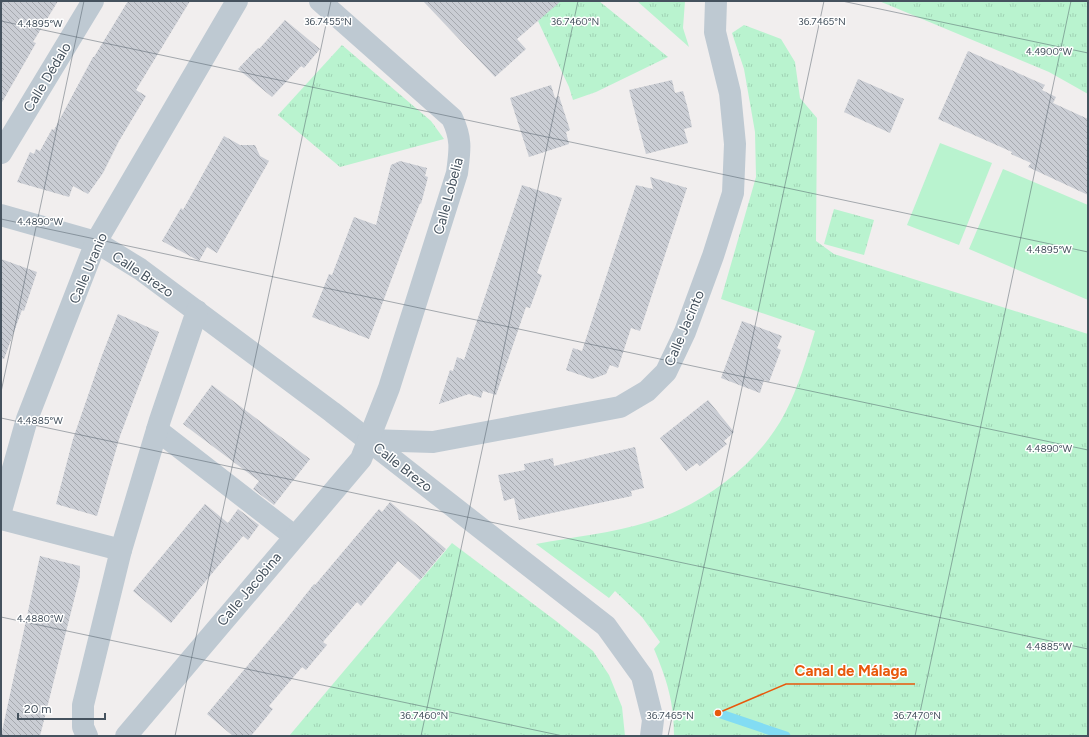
<svg xmlns="http://www.w3.org/2000/svg" width="1089" height="737" font-family="Figtree,sans-serif">
<style>
.grass{fill:url(#grass-tufts)}
.pitch{fill:#b9f3cf}
.lines{fill:none;stroke-linecap:round;stroke-linejoin:round}
.stream{stroke:#82dcf3;stroke-width:9}
.building{fill:url(#building-back-hatch)}
.minor{stroke:#bec9d2;stroke-width:22}
.ticks{fill:none;stroke:#45525e;stroke-width:1;stroke-opacity:0.45}
.labels{text-anchor:middle;stroke-width:3;stroke-linejoin:round;paint-order:stroke}
.street-label{font-size:14px;fill:#45525e;stroke:#fff}
.ticks-label{font-size:10px;text-anchor:middle;fill:#45525e;stroke:#fff;stroke-width:3;stroke-linejoin:round;paint-order:stroke}
.leader{fill:none;stroke:#e8590c;stroke-width:1.5}
.callout-dot{fill:#e8590c;stroke:#fff;stroke-width:1.5}
.callout-label{font-size:15px;text-anchor:middle;font-weight:bold;fill:#e8590c;stroke:#fff;stroke-width:3;stroke-linejoin:round;paint-order:stroke}
</style>
<defs>
<pattern id="grass-tufts" width="24" height="20" patternUnits="userSpaceOnUse"><rect width="24" height="20" fill="#b9f3cf"/><path d="M3 7l-1-3M5 7V3M7 7l1-3M15 17l-1-3M17 17v-4M19 17l1-3" fill="none" stroke="#a0d2b4"/></pattern>
<pattern id="building-back-hatch" width="6" height="6" patternUnits="userSpaceOnUse"><rect width="6" height="6" fill="#cacdd4"/><path d="M-1 5l2 2M0 0l6 6M5-1l2 2" fill="none" stroke="#a6a9af"/></pattern>
</defs>
<rect width="100%" height="100%" fill="#f1eeee"/>
<g class="grass">
<path d="M 557,1 L 599,1 L 668,57 L 596,92 L 573,100 L 569,87 L 538,21 Z"/>
<path d="M 637,1 L 685,1 L 683,28 L 689,47 Z"/>
<path d="M 879,1 L 1088,1 L 1088,94 L 1049,72 Z"/>
<path d="M 744,25 L 781,39 L 795,62 L 800,98 L 817,118 L 816,241 L 834,254 L 1088,334 L 1088,736 L 674,736 C 674,702 667,680 654,649 L 660,642 L 642,617 L 615,591 L 609,598 L 536,544 C 572,537 614,533 648,522 C 703,505 758,465 785,413 C 798,388 807,358 815,331 L 721,299 L 756,177 L 755,132 L 744,69 L 732,33 Z"/>
<path d="M 342,45 L 431,121 L 444,139 L 340,167 L 278,115 Z"/>
<path d="M 834,209 L 874,220 L 864,255 L 824,244 Z"/>
<path d="M 452,543 L 556,621 L 593,651 L 609,675 L 622,707 L 625,736 L 289,736 Z"/>
</g>
<g class="pitch">
<path d="M 940,143 L 992,163 L 959,245 L 907,225 Z"/>
<path d="M 1003,169 L 1088,205 L 1088,300 L 969,249 Z"/>
<path d="M 490,724 L 527,736 L 486,736 Z"/>
</g>
<g class="lines">
<path class="stream" d="M 718,713 L 786,736"/>
</g>
<g class="building">
<path d="M 1,1 L 58,1 L 33,42 L 36,43 L 1,104 Z"/>
<path d="M 128,1 L 190,1 L 136,90 L 146,96 L 119,141 L 103,173 L 88,194 L 73,186 L 69,197 L 17,182 L 30,152 L 34,154 L 36,149 L 40,151 L 52,129 L 54,130 L 93,57 L 94,57 Z"/>
<path d="M 423,1 L 561,1 L 517,39 L 526,49 L 495,77 Z"/>
<path d="M 285,20 L 320,49 L 304,68 L 301,66 L 272,97 L 238,69 L 258,48 L 259,49 Z"/>
<path d="M 968,51 L 1045,85 L 1042,90 L 1056,97 L 1053,103 L 1088,119 L 1088,195 L 1028,167 L 1031,163 L 1011,154 L 1012,152 L 938,119 Z"/>
<path d="M 858,79 L 904,99 L 890,133 L 844,112 Z"/>
<path d="M 672,80 L 675,93 L 683,91 L 688,109 L 692,127 L 684,129 L 688,143 L 646,154 L 629,90 Z"/>
<path d="M 551,85 L 555,98 L 559,96 L 570,130 L 566,132 L 569,144 L 529,157 L 510,98 Z"/>
<path d="M 224,136 L 240,145 L 255,145 L 260,156 L 269,161 L 217,253 L 207,247 L 199,261 L 162,241 L 181,208 L 183,210 Z"/>
<path d="M 400,161 L 427,168 L 425,176 L 428,177 L 421,204 L 420,203 L 369,339 L 312,317 L 329,274 L 332,275 L 354,217 L 376,225 L 391,165 Z"/>
<path d="M 650,177 L 687,188 L 640,331 L 631,328 L 618,368 L 610,365 L 606,374 L 592,379 L 566,370 L 573,348 L 582,351 L 636,185 L 653,189 Z"/>
<path d="M 522,185 L 562,198 L 537,273 L 542,275 L 530,308 L 526,307 L 496,395 L 483,391 L 481,398 L 469,394 L 439,404 L 450,370 L 453,371 L 457,357 L 464,360 Z"/>
<path d="M 1,259 L 37,272 L 24,311 L 22,310 L 4,359 L 1,358 Z"/>
<path d="M 118,314 L 159,332 L 120,436 L 97,516 L 56,504 L 73,439 L 101,358 Z"/>
<path d="M 742,321 L 782,336 L 777,348 L 781,350 L 769,382 L 764,380 L 760,393 L 721,378 Z"/>
<path d="M 212,385 L 310,459 L 274,505 L 253,489 L 259,481 L 183,424 Z"/>
<path d="M 708,400 L 734,432 L 724,441 L 727,444 L 700,466 L 697,463 L 686,471 L 660,438 Z"/>
<path d="M 635,447 L 644,488 L 631,491 L 632,496 L 519,520 L 514,498 L 504,501 L 498,475 L 525,470 L 524,464 L 553,458 L 554,466 Z"/>
<path d="M 390,502 L 446,549 L 420,580 L 398,561 L 361,606 L 357,602 L 323,642 L 327,645 L 306,670 L 302,667 L 269,706 L 273,709 L 251,736 L 233,736 L 207,714 L 285,621 L 314,584 L 315,585 L 379,509 L 382,512 Z"/>
<path d="M 205,504 L 228,523 L 238,509 L 259,525 L 248,540 L 243,536 L 171,623 L 133,591 Z"/>
<path d="M 40,556 L 80,566 L 80,576 L 40,736 L 1,736 Z"/>
</g>
<g class="lines">
<g class="minor">
<path d="M 1,153 L 93,1"/>
<path d="M 1,215 L 96,242 L 140,269 L 332,412 L 606,626 L 642,676 L 653,720 L 651,736"/>
<path d="M 157,430 L 294,536"/>
<path d="M 368,440 L 433,442 L 620,407 L 647,391 L 666,372 L 685,332 L 713,256 L 733,193 L 735,144 L 730,93 L 715,32 L 716,1"/>
<path d="M 1,511 L 27,419 L 96,242 L 237,1"/>
<path d="M 1,519 L 121,550"/>
<path d="M 87,736 L 83,727 L 83,705 L 121,550 L 160,420 L 197,311"/>
<path d="M 126,736 L 361,459 L 389,388 L 457,173 C 460,150 462,139 452,118 L 320,1"/>
</g>
</g>
<path class="ticks" d="M 842,1 L 1088,53M 1,21 L 1088,252M 1,219 L 1088,450M 1,392 L 84,1M 1,418 L 1088,649M 1,617 L 563,736M 175,736 L 331,1M 421,736 L 578,1M 668,736 L 824,1M 915,736 L 1071,1"/>
<g class="labels">
<g class="street-label">
<text transform="translate(47 77) rotate(-59)" y="5">Calle Dédalo</text>
<text transform="translate(448 196) rotate(-75)" y="5">Calle Lobelia</text>
<text transform="translate(88 268) rotate(-67)" y="5">Calle Uranio</text>
<text transform="translate(143 274) rotate(34)" y="5">Calle Brezo</text>
<text transform="translate(684 328) rotate(-67)" y="5">Calle Jacinto</text>
<text transform="translate(403 467) rotate(38)" y="5">Calle Brezo</text>
<text transform="translate(249 589) rotate(-50)" y="5">Calle Jacobina</text>
</g>
</g>
<g class="ticks-label">
<text x="328" y="25">36.7455°N</text>
<text x="575" y="25">36.7460°N</text>
<text x="822" y="25">36.7465°N</text>
<text x="40" y="27">4.4895°W</text>
<text x="1049" y="55">4.4900°W</text>
<text x="40" y="225">4.4890°W</text>
<text x="1049" y="253">4.4895°W</text>
<text x="40" y="424">4.4885°W</text>
<text x="1049" y="452">4.4890°W</text>
<text x="40" y="622">4.4880°W</text>
<text x="1049" y="650">4.4885°W</text>
<text x="424" y="719">36.7460°N</text>
<text x="670" y="719">36.7465°N</text>
<text x="917" y="719">36.7470°N</text>
</g>
<path class="leader" d="M718 713L786 684H915"/>
<circle class="callout-dot" cx="718" cy="713" r="4"/>
<g class="callout-label">
<text x="851" y="676">Canal de Málaga</text>
</g>
<rect width="1089" height="737" fill="none" stroke="#45525e" stroke-width="4"/>
<path d="M18 713v6h87v-6" fill="none" stroke="#45525e" stroke-width="2"/>
<text x="24" y="713" font-size="12" fill="#45525e" stroke="#ffffff" stroke-width="3" paint-order="stroke">20 m</text>
</svg>
